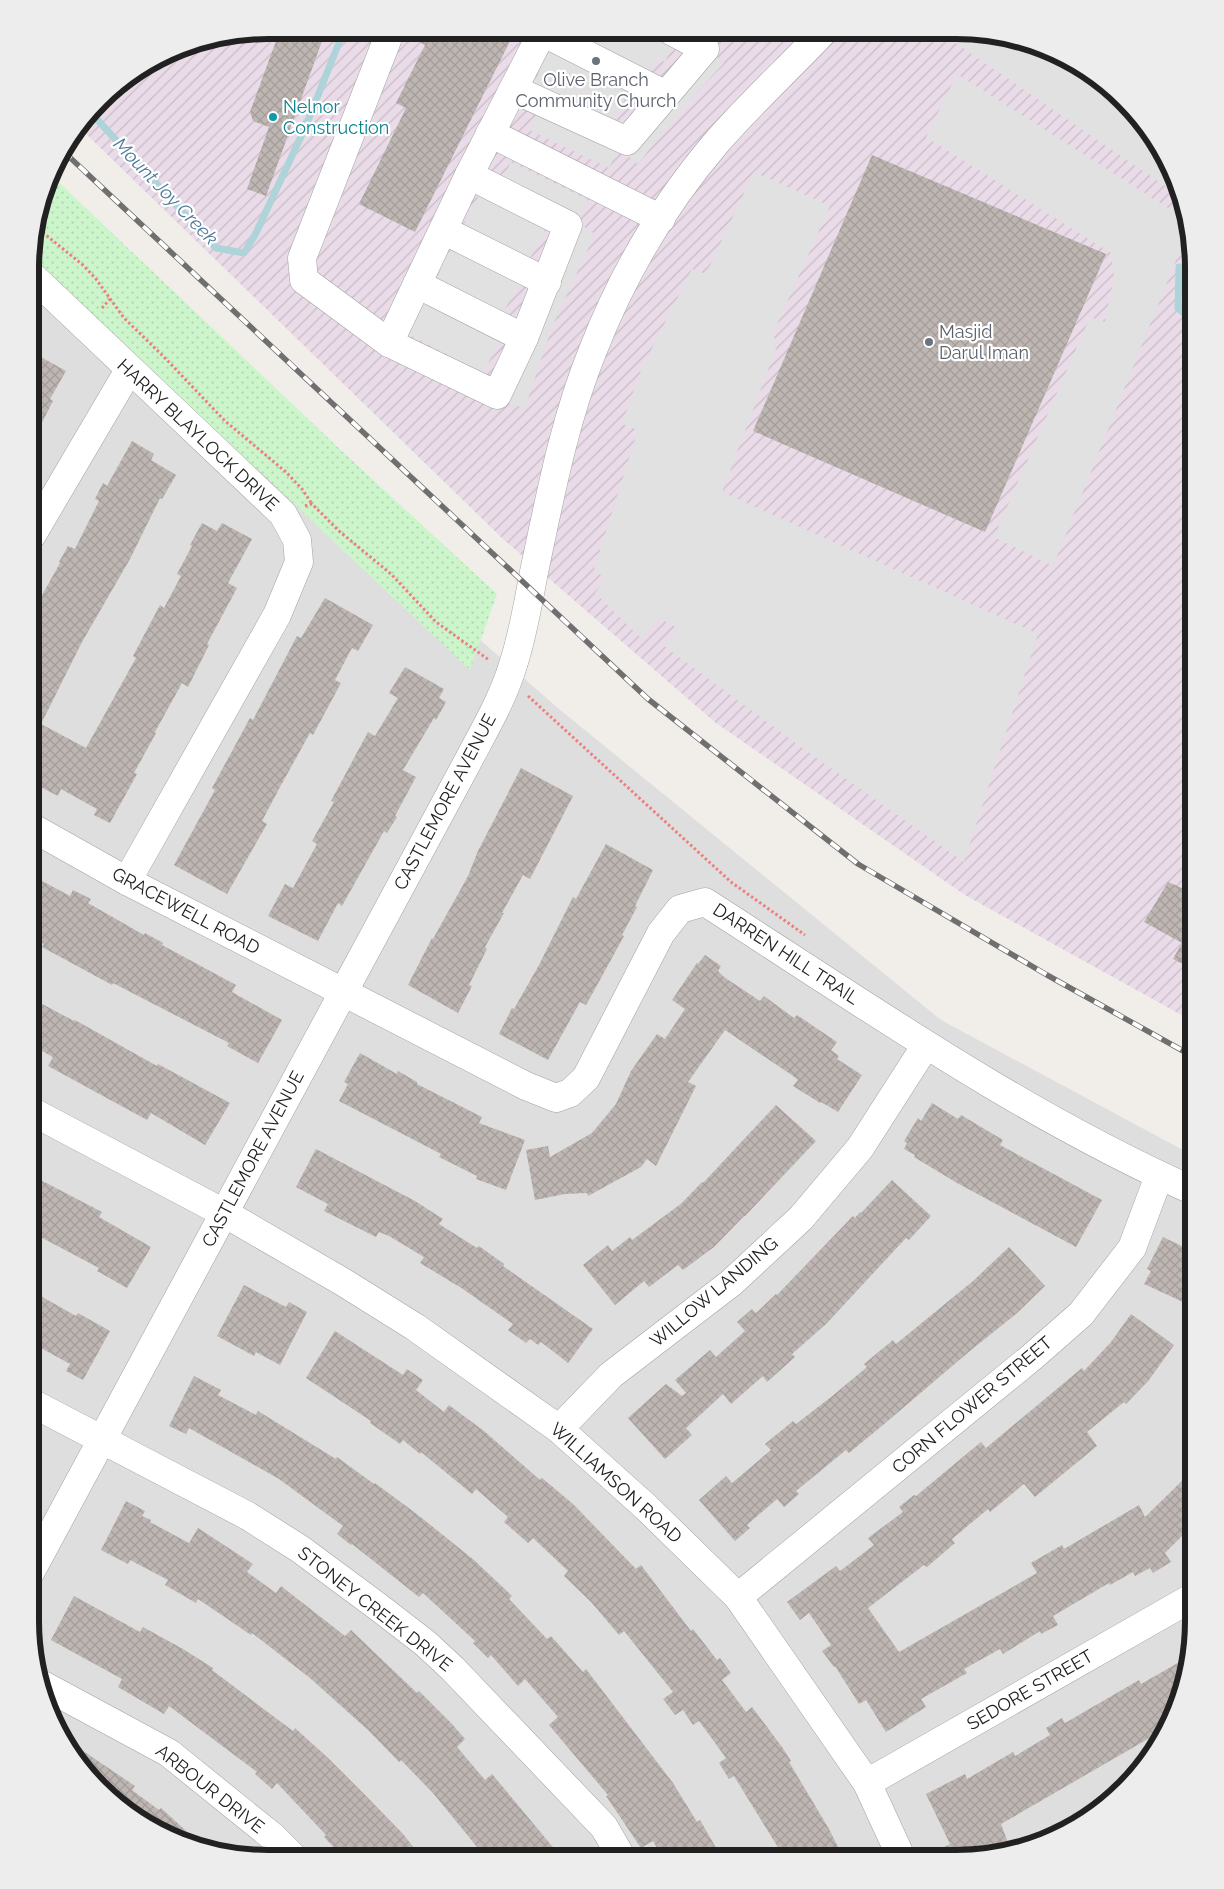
<svg xmlns="http://www.w3.org/2000/svg" width="1224" height="1889" font-family="Raleway,sans-serif">
<style>
.residential{fill:#dfdedf}
.industrial{fill:url(#industrial-furrows)}
.park{fill:url(#park-dots)}
.parking{fill:#e1e1e1}
.lines{fill:none;stroke-linecap:round;stroke-linejoin:round}
.stream{stroke:#aed4da;stroke-width:7}
.building{fill:url(#building-cross-hatch)}
.minor-casing{stroke:#a2a2a2;stroke-width:29}
.path{stroke:#ed7f7e;stroke-width:3;stroke-dasharray:2.5 2.5;stroke-linecap:butt}
.minor{stroke:#fff;stroke-width:28}
.rail-casing{stroke:#6f6f6f;stroke-width:5.5}
.rail{stroke:#fff;stroke-width:4;stroke-dasharray:11;stroke-linecap:butt}
.worship-dot{fill:#6b7280;stroke:#fff;stroke-width:2}
.culture-dot{fill:#0f9aa8;stroke:#fff;stroke-width:2}
.labels{text-anchor:middle;stroke-width:4.5;stroke-linejoin:round;paint-order:stroke}
.worship-label{font-size:18px;fill:#5b616d;stroke:#fff}
.culture-label{font-size:18px;fill:#0d838f;stroke:#fff;text-anchor:start}
.street-label{font-size:18px;fill:#212121;stroke:#fff}
.water-label{font-size:19px;font-style:italic;fill:#4f7b9a;stroke:#fff}
.rim{fill:none;stroke:#212121;stroke-width:6}
</style>
<defs>
<pattern id="industrial-furrows" width="10" height="10" patternUnits="userSpaceOnUse" patternTransform="scale(1.25)"><rect width="10" height="10" fill="#e9dce8"/><path d="M-1 1l2-2M0 10L10 0M9 11l2-2" fill="none" stroke="#c8bcc7"/></pattern>
<pattern id="park-dots" width="8" height="8" patternUnits="userSpaceOnUse" patternTransform="scale(1.25)"><rect width="8" height="8" fill="#ccf5cc"/><path d="M2 2h.1M6 6h.1" fill="none" stroke="#afd2af" stroke-width="1.8" stroke-linecap="round"/></pattern>
<pattern id="building-cross-hatch" width="8" height="8" patternUnits="userSpaceOnUse" patternTransform="scale(1.25)"><rect width="8" height="8" fill="#beb6b2"/><path d="M0 0l8 8M0 8l8-8" fill="none" stroke="#a39c99"/></pattern>
</defs>
<rect width="100%" height="100%" fill="#f1ede9"/>
<path class="residential" d="M 32,237 L 308,489 L 559,709 L 941,1020 L 1194,1156 L 1193,1637 L 1181,1698 L 1145,1766 L 1101,1810 L 1047,1841 L 956,1859 L 237,1857 L 177,1841 L 79,1766 L 48,1712 L 30,1621 Z"/>
<path class="industrial" d="M 268,30 L 987,32 L 1047,48 L 1101,79 L 1145,123 L 1176,177 L 1194,268 L 1194,1022 L 965,895 L 716,723 L 503,539 L 81,129 L 111,89 L 177,48 Z"/>
<path class="park" d="M 51,175 L 345,454 L 497,594 L 470,670 L 32,257 L 32,237 Z"/>
<g class="parking">
<path d="M 561,31 L 643,31 L 672,46 L 665,62 L 656,58 L 648,75 Z"/>
<path d="M 941,32 L 987,32 L 1047,48 L 1101,79 L 1145,123 L 1176,178 L 1165,186 L 941,33 Z"/>
<path d="M 709,50 L 724,63 L 686,104 L 638,164 L 625,154 Z"/>
<path d="M 549,52 L 629,91 L 612,125 L 533,85 Z"/>
<path d="M 957,74 L 1184,218 L 1187,233 L 1053,566 L 994,537 L 1090,317 L 1105,322 L 1114,277 L 1111,253 L 926,137 Z"/>
<path d="M 537,113 L 617,151 L 609,168 L 529,130 Z"/>
<path d="M 511,162 L 588,200 L 580,218 L 502,181 Z"/>
<path d="M 754,172 L 830,206 L 772,336 L 779,341 L 722,492 L 1038,634 L 964,862 L 808,752 L 664,646 L 678,628 L 659,618 L 641,638 L 595,593 L 605,579 L 594,569 L 638,430 L 622,424 L 641,370 L 692,269 L 706,274 Z"/>
<path d="M 480,193 L 546,228 L 529,260 L 463,226 Z"/>
<path d="M 581,225 L 595,234 L 552,327 L 525,408 L 504,402 Z"/>
<path d="M 451,249 L 519,282 L 502,315 L 435,281 Z"/>
<path d="M 1194,268 L 1194,301 L 1183,297 Z"/>
<path d="M 425,302 L 500,341 L 483,373 L 408,334 Z"/>
</g>
<g class="lines">
<g class="stream">
<path d="M 92,114 L 216,248 L 244,253 L 255,235 L 305,128 L 344,30"/>
<path d="M 1179,267 L 1178,308 L 1194,322"/>
</g>
</g>
<g class="building">
<path d="M 280,30 L 326,30 L 266,196 L 247,189 L 269,127 L 253,121 L 250,112 Z"/>
<path d="M 406,30 L 515,31 L 415,232 L 359,204 L 406,108 L 396,103 L 425,45 L 406,36 Z"/>
<path d="M 872,155 L 1106,254 L 985,532 L 753,431 Z"/>
<path d="M 32,352 L 66,371 L 50,399 L 53,401 L 32,442 Z"/>
<path d="M 132,441 L 154,454 L 151,460 L 176,475 L 162,499 L 160,498 L 130,559 L 82,642 L 41,724 L 86,748 L 136,658 L 133,656 L 160,605 L 164,608 L 181,576 L 177,574 L 192,546 L 190,545 L 202,523 L 217,531 L 222,523 L 252,539 L 228,583 L 237,588 L 207,644 L 209,645 L 188,687 L 182,683 L 155,732 L 156,733 L 134,773 L 137,774 L 110,823 L 94,815 L 97,809 L 61,789 L 58,796 L 31,782 L 31,615 L 60,563 L 59,562 L 68,546 L 75,549 L 99,501 L 95,499 L 103,483 L 107,486 Z"/>
<path d="M 325,598 L 373,625 L 358,651 L 352,648 L 335,680 L 341,683 L 313,735 L 310,733 L 280,787 L 262,821 L 267,824 L 227,894 L 174,865 L 215,790 L 212,788 L 250,718 L 253,720 L 297,636 L 301,638 Z"/>
<path d="M 405,667 L 444,689 L 439,698 L 446,702 L 436,720 L 434,718 L 403,770 L 416,777 L 395,816 L 397,817 L 387,833 L 384,831 L 342,906 L 338,903 L 318,941 L 268,916 L 285,884 L 293,888 L 317,844 L 312,841 L 334,802 L 331,801 L 368,732 L 375,736 L 398,698 L 389,693 Z"/>
<path d="M 521,768 L 573,796 L 530,879 L 523,875 L 502,913 L 504,913 L 485,947 L 487,949 L 469,985 L 472,986 L 458,1013 L 408,985 L 432,938 L 433,939 L 468,876 L 478,851 Z"/>
<path d="M 606,844 L 653,870 L 635,906 L 637,907 L 622,935 L 624,936 L 601,978 L 586,1005 L 580,1002 L 548,1060 L 499,1034 L 512,1008 L 514,1009 L 539,965 L 573,897 L 576,899 Z"/>
<path d="M 31,875 L 70,896 L 73,890 L 91,899 L 88,903 L 144,935 L 145,933 L 163,943 L 162,945 L 236,985 L 232,992 L 282,1020 L 258,1063 L 227,1046 L 229,1043 L 113,983 L 112,985 L 42,947 L 44,944 L 31,937 Z"/>
<path d="M 1168,882 L 1194,893 L 1194,970 L 1173,959 L 1182,943 L 1144,922 Z"/>
<path d="M 705,955 L 721,966 L 718,971 L 724,977 L 760,1001 L 764,996 L 794,1018 L 797,1015 L 837,1042 L 831,1050 L 839,1056 L 837,1059 L 862,1075 L 838,1112 L 821,1102 L 820,1103 L 793,1086 L 798,1080 L 793,1076 L 725,1030 L 688,1082 L 696,1086 L 656,1166 L 647,1159 L 641,1167 L 588,1196 L 587,1193 L 565,1194 L 535,1200 L 526,1150 L 548,1146 L 550,1157 L 592,1133 L 616,1104 L 631,1071 L 657,1034 L 665,1039 L 685,1009 L 672,1000 L 697,963 L 698,964 Z"/>
<path d="M 31,998 L 74,1021 L 75,1020 L 157,1066 L 158,1064 L 230,1103 L 205,1145 L 151,1113 L 147,1120 L 48,1066 L 53,1057 L 31,1045 Z"/>
<path d="M 360,1053 L 397,1074 L 398,1071 L 417,1082 L 417,1084 L 482,1117 L 479,1123 L 525,1140 L 506,1190 L 476,1179 L 477,1176 L 439,1157 L 441,1154 L 339,1101 L 348,1084 L 344,1082 Z"/>
<path d="M 932,1103 L 958,1119 L 961,1115 L 1003,1140 L 1000,1145 L 1102,1200 L 1076,1247 L 957,1183 L 914,1157 L 915,1155 L 904,1149 L 907,1143 L 904,1141 L 918,1118 L 921,1121 Z"/>
<path d="M 776,1105 L 816,1141 L 745,1216 L 744,1216 L 714,1247 L 683,1270 L 678,1265 L 649,1287 L 644,1281 L 615,1305 L 583,1265 L 608,1245 L 612,1251 L 630,1237 L 632,1240 L 682,1203 L 702,1182 L 703,1183 Z"/>
<path d="M 316,1149 L 415,1201 L 443,1219 L 439,1224 L 477,1248 L 479,1246 L 504,1264 L 503,1266 L 593,1329 L 568,1363 L 541,1342 L 538,1345 L 530,1339 L 526,1343 L 508,1330 L 513,1324 L 463,1289 L 420,1263 L 424,1257 L 389,1236 L 379,1232 L 376,1237 L 324,1211 L 328,1204 L 296,1187 Z"/>
<path d="M 31,1175 L 102,1212 L 99,1217 L 151,1247 L 127,1288 L 97,1271 L 99,1268 L 31,1232 Z"/>
<path d="M 892,1180 L 931,1216 L 909,1240 L 906,1238 L 826,1324 L 792,1354 L 795,1357 L 767,1382 L 763,1376 L 731,1404 L 723,1394 L 686,1428 L 692,1435 L 665,1459 L 628,1418 L 666,1384 L 682,1396 L 686,1393 L 675,1380 L 710,1350 L 716,1357 L 745,1331 L 737,1322 L 752,1309 L 756,1313 L 776,1294 L 777,1295 L 853,1216 L 855,1218 L 860,1212 L 861,1213 Z"/>
<path d="M 1163,1237 L 1194,1252 L 1194,1307 L 1144,1284 L 1151,1271 L 1147,1269 Z"/>
<path d="M 1009,1247 L 1045,1286 L 1016,1314 L 971,1350 L 883,1425 L 849,1453 L 846,1450 L 796,1491 L 799,1494 L 784,1507 L 777,1499 L 747,1525 L 750,1528 L 735,1541 L 699,1500 L 726,1476 L 732,1483 L 771,1450 L 765,1444 L 793,1421 L 796,1424 L 831,1397 L 867,1367 L 864,1364 L 893,1340 L 896,1344 L 973,1281 Z"/>
<path d="M 244,1285 L 286,1307 L 289,1302 L 307,1312 L 280,1365 L 256,1352 L 254,1356 L 217,1336 Z"/>
<path d="M 30,1290 L 76,1316 L 78,1313 L 110,1331 L 83,1380 L 66,1371 L 70,1364 L 30,1342 Z"/>
<path d="M 1131,1314 L 1174,1345 L 1149,1380 L 1126,1404 L 1124,1402 L 1087,1432 L 1097,1446 L 1035,1497 L 1024,1484 L 990,1512 L 988,1509 L 952,1539 L 955,1543 L 927,1567 L 924,1565 L 868,1608 L 899,1652 L 1037,1573 L 1031,1563 L 1062,1545 L 1064,1549 L 1139,1505 L 1145,1517 L 1194,1469 L 1194,1524 L 1165,1553 L 1171,1562 L 1153,1573 L 1150,1568 L 1135,1576 L 1133,1572 L 1110,1585 L 1109,1583 L 1053,1616 L 1058,1625 L 1041,1634 L 1040,1631 L 1003,1654 L 1000,1649 L 964,1669 L 967,1673 L 921,1699 L 926,1707 L 886,1732 L 866,1700 L 859,1704 L 835,1666 L 834,1667 L 822,1651 L 831,1645 L 809,1613 L 800,1620 L 787,1602 L 836,1566 L 840,1571 L 874,1545 L 868,1538 L 903,1512 L 899,1507 L 914,1495 L 916,1496 L 981,1442 L 986,1448 L 1082,1368 L 1084,1371 L 1111,1342 Z"/>
<path d="M 335,1331 L 403,1375 L 407,1369 L 423,1380 L 416,1390 L 444,1412 L 449,1405 L 484,1431 L 540,1480 L 542,1478 L 573,1504 L 636,1569 L 641,1565 L 691,1631 L 693,1629 L 717,1660 L 720,1658 L 731,1673 L 722,1680 L 746,1712 L 752,1707 L 782,1747 L 791,1761 L 789,1762 L 829,1829 L 844,1859 L 785,1859 L 734,1776 L 729,1779 L 719,1763 L 726,1758 L 699,1721 L 693,1725 L 683,1710 L 675,1715 L 663,1699 L 673,1692 L 624,1631 L 619,1635 L 591,1602 L 564,1576 L 568,1571 L 533,1538 L 528,1543 L 504,1522 L 508,1517 L 476,1489 L 472,1494 L 421,1452 L 420,1454 L 403,1440 L 400,1444 L 370,1423 L 371,1421 L 306,1378 Z"/>
<path d="M 194,1376 L 221,1390 L 218,1395 L 256,1415 L 258,1411 L 336,1459 L 337,1457 L 374,1484 L 375,1483 L 418,1515 L 474,1560 L 512,1596 L 509,1599 L 547,1639 L 551,1636 L 583,1672 L 586,1669 L 673,1783 L 697,1822 L 700,1820 L 719,1853 L 709,1858 L 663,1858 L 653,1841 L 641,1848 L 606,1796 L 608,1795 L 549,1725 L 558,1717 L 525,1679 L 518,1686 L 491,1655 L 488,1658 L 473,1643 L 475,1641 L 423,1593 L 419,1597 L 352,1544 L 351,1545 L 337,1534 L 343,1526 L 279,1479 L 189,1428 L 186,1434 L 169,1426 Z"/>
<path d="M 126,1501 L 145,1511 L 142,1516 L 151,1520 L 150,1522 L 189,1543 L 198,1528 L 253,1564 L 247,1572 L 276,1593 L 281,1586 L 345,1636 L 351,1630 L 417,1693 L 419,1691 L 452,1724 L 465,1739 L 457,1747 L 485,1780 L 492,1774 L 562,1858 L 486,1858 L 433,1793 L 401,1760 L 399,1762 L 369,1731 L 310,1678 L 252,1633 L 251,1635 L 198,1599 L 196,1603 L 165,1585 L 168,1580 L 130,1560 L 128,1564 L 101,1550 Z"/>
<path d="M 74,1596 L 140,1632 L 143,1627 L 183,1649 L 213,1668 L 212,1670 L 293,1731 L 295,1728 L 328,1758 L 367,1797 L 403,1834 L 422,1858 L 343,1857 L 324,1837 L 326,1835 L 277,1783 L 272,1789 L 255,1774 L 257,1772 L 169,1706 L 164,1714 L 118,1687 L 122,1679 L 51,1640 Z"/>
<path d="M 1190,1656 L 1181,1698 L 1165,1729 L 1001,1824 L 1010,1848 L 956,1859 L 920,1859 L 950,1844 L 926,1794 L 965,1774 L 967,1779 L 1013,1752 L 1015,1756 L 1050,1735 L 1046,1728 L 1062,1718 L 1065,1723 L 1139,1680 L 1141,1684 Z"/>
<path d="M 64,1738 L 135,1786 L 132,1790 L 159,1810 L 161,1808 L 206,1849 L 177,1841 L 123,1810 L 79,1766 Z"/>
</g>
<g class="lines">
<defs>
<g id="minor">
<path d="M 391,30 L 302,258 L 304,280 L 389,343 L 497,395 L 524,338 L 568,225 L 469,175 L 543,31"/>
<path d="M 542,32 L 666,95"/>
<path d="M 513,89 L 627,141 L 705,49 L 671,31"/>
<path d="M 490,133 L 661,219"/>
<path d="M 443,230 L 547,282"/>
<path d="M 32,276 L 283,514 L 297,540 L 299,562 L 277,615 L 127,881"/>
<path d="M 417,284 L 524,338"/>
<path d="M 389,343 L 469,175"/>
<path d="M 32,535 L 129,370"/>
<path d="M 31,827 L 127,881 L 526,1086 L 556,1098 L 570,1093 L 586,1078 L 661,933 L 680,909 L 705,902 C 864,1004 1021,1114 1194,1191"/>
<path d="M 31,1111 L 224,1213 L 343,1282 L 415,1327 L 559,1429 L 647,1508 L 738,1597 L 867,1783 L 902,1859"/>
<path d="M 30,1402 L 248,1516 L 300,1549 L 377,1606 L 425,1643 L 453,1669 L 604,1827 L 622,1858"/>
<path d="M 559,1429 L 611,1375 L 731,1283 L 801,1218 L 860,1148 L 926,1045"/>
<path d="M 30,1573 L 467,763 C 483,732 503,699 513,665 C 523,635 528,603 534,572 C 550,497 564,421 593,350 C 622,276 664,204 716,143 C 750,104 788,69 823,32"/>
<path d="M 738,1597 L 1032,1357 L 1081,1314 L 1132,1248 L 1159,1176"/>
<path d="M 43,1685 L 169,1753 L 273,1837 L 293,1857"/>
<path d="M 867,1783 L 1193,1597"/>
</g>
</defs>
<use href="#minor" class="minor-casing"/>
<g class="path">
<path d="M 35,226 L 84,266 L 96,279 L 124,318 L 164,357 L 225,421 L 286,472 L 302,489 L 312,504"/>
<path d="M 102,308 L 110,299"/>
<path d="M 305,506 L 312,504 L 339,531 L 391,574 L 436,622 L 489,660"/>
<path d="M 528,696 L 731,882 L 805,935"/>
</g>
<use href="#minor" class="minor"/>
<defs>
<path id="rail" d="M 63,151 L 648,699 L 858,864 L 1047,975 L 1194,1057"/>
</defs>
<use href="#rail" class="rail-casing"/>
<use href="#rail" class="rail"/>
</g>
<g class="worship-dot">
<circle cx="596" cy="61" r="5"/>
<circle cx="929" cy="342" r="5"/>
</g>
<circle class="culture-dot" cx="273" cy="117" r="5"/>
<g class="labels">
<g class="worship-label">
<text x="596" y="86">Olive Branch<tspan x="596" dy="21">Community Church</tspan></text>
<text x="939" y="338" text-anchor="start">Masjid<tspan x="939" dy="21">Darul Iman</tspan></text>
</g>
<g class="culture-label">
<text x="283" y="113">Nelnor<tspan x="283" dy="21">Construction</tspan></text>
</g>
<g class="street-label">
<text transform="translate(198 435) rotate(43)" y="6">HARRY BLAYLOCK DRIVE</text>
<text transform="translate(445 802) rotate(-62)" y="6">CASTLEMORE AVENUE</text>
<text transform="translate(186 911) rotate(28)" y="6">GRACEWELL ROAD</text>
<text transform="translate(786 954) rotate(33)" y="6">DARREN HILL TRAIL</text>
<text transform="translate(253 1159) rotate(-62)" y="6">CASTLEMORE AVENUE</text>
<text transform="translate(714 1292) rotate(-40)" y="6">WILLOW LANDING</text>
<text transform="translate(972 1405) rotate(-40)" y="6">CORN FLOWER STREET</text>
<text transform="translate(616 1483) rotate(42)" y="6">WILLIAMSON ROAD</text>
<text transform="translate(375 1609) rotate(38)" y="6">STONEY CREEK DRIVE</text>
<text transform="translate(1030 1690) rotate(-30)" y="6">SEDORE STREET</text>
<text transform="translate(210 1789) rotate(38)" y="6">ARBOUR DRIVE</text>
</g>
<g class="water-label">
<text transform="translate(166 191) rotate(46)" y="7">Mount Joy Creek</text>
</g>
</g>
<path d="M0 0H1224V1889H0ZM268 39H956A229 229 0 0 1 1185 268V1621A229 229 0 0 1 956 1850H268A229 229 0 0 1 39 1621V268A229 229 0 0 1 268 39Z" fill="#ededed" fill-rule="evenodd"/>
<path class="rim" d="M268 39H956A229 229 0 0 1 1185 268V1621A229 229 0 0 1 956 1850H268A229 229 0 0 1 39 1621V268A229 229 0 0 1 268 39Z"/>
</svg>
